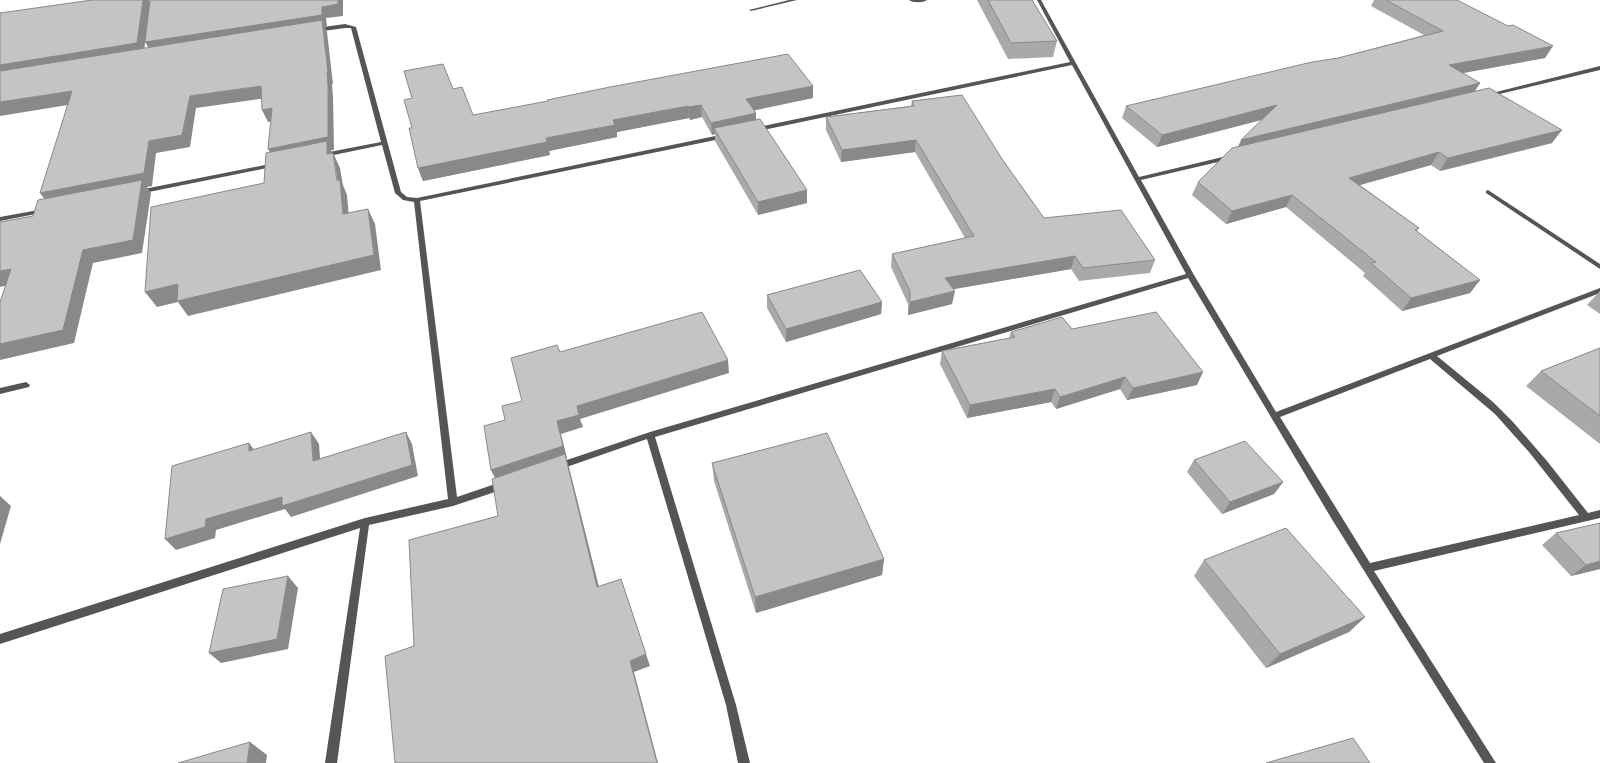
<svg xmlns="http://www.w3.org/2000/svg" width="1600" height="763" font-family="Overpass,sans-serif">
<style>
.lines{fill:none;stroke-linecap:round;stroke-linejoin:round}
.street{fill:#555;fill-rule:evenodd}
.wall{fill:#a9a9a9}
.shaded-wall{fill:#898989}
.building{fill:#c4c4c4;stroke:#898989}
</style>
<rect width="100%" height="100%" fill="#fff"/>
<g class="lines">
<g class="street">
<path d="M 789,0 L 797,0 L 751,11 L 749,10 Z"/>
<path d="M 909,0 L 927,0 C 923,3 913,3 909,0 Z"/>
<path d="M 1037,0 L 1041,0 L 1139,177 L 1231,155 L 1234,157 L 1231,159 L 1141,180 L 1194,275 L 1276,412 L 1600,288 L 1600,293 L 1437,356 L 1493,402 L 1513,422 L 1547,461 L 1588,513 L 1600,510 L 1600,518 L 1374,571 L 1496,763 L 1484,763 L 1333,521 L 1188,278 L 655,437 L 736,705 L 750,763 L 738,763 L 726,705 L 647,439 L 558,470 L 555,468 L 554,466 L 555,464 L 650,432 L 1186,274 L 1072,65 L 754,132 L 751,130 L 754,128 L 1070,62 ZM 1430,359 L 1495,414 L 1529,452 L 1579,515 L 1370,563 L 1280,417 Z"/>
<path d="M 345,24 L 356,27 L 401,192 L 407,197 L 417,198 L 725,134 L 728,136 L 725,138 L 420,201 L 457,497 L 504,481 L 507,482 L 508,485 L 507,488 L 453,506 L 369,525 L 337,763 L 325,763 L 360,528 L 0,644 L 0,634 L 365,518 L 448,499 L 414,202 L 403,200 L 395,193 L 382,145 L 324,157 L 321,155 L 324,153 L 381,142 L 351,28 L 345,28 L 316,32 L 313,30 L 316,28 Z"/>
<path d="M 1600,66 L 1600,70 L 1487,97 L 1484,95 Z"/>
<path d="M 275,163 L 278,165 L 277,166 L 139,194 L 136,192 L 139,190 Z"/>
<path d="M 1488,190 L 1600,264 L 1600,269 L 1486,193 L 1486,191 Z"/>
<path d="M 44,209 L 46,210 L 46,212 L 0,221 L 0,217 Z"/>
<path d="M 26,382 L 30,385 L 29,387 L 0,394 L 0,388 Z"/>
</g>
</g>
<g class="wall">
<path d="M 977,0 L 1032,0 L 1057,41 L 1053,57 L 1008,59 Z"/>
<path d="M 1374,0 L 1457,0 L 1545,58 L 1462,73 L 1480,83 L 1475,91 L 1552,143 L 1440,171 L 1431,165 L 1360,185 L 1419,228 L 1417,231 L 1480,280 L 1470,293 L 1402,311 L 1363,276 L 1365,273 L 1286,207 L 1226,224 L 1192,195 L 1198,182 L 1238,147 L 1262,120 L 1157,147 L 1122,118 L 1126,106 L 1338,58 L 1424,35 L 1371,6 Z"/>
<path d="M 813,86 L 813,98 L 754,110 L 756,120 L 807,190 L 807,203 L 758,215 L 715,141 L 715,134 L 712,135 L 702,117 L 690,120 L 689,118 L 617,132 L 617,137 L 549,151 L 550,155 L 423,181 L 418,168 L 412,128 L 453,89 L 473,115 Z"/>
<path d="M 912,101 L 1002,159 L 1044,218 L 1155,260 L 1150,273 L 1079,281 L 1071,269 L 953,289 L 952,304 L 908,315 L 908,304 L 891,267 L 892,254 L 965,238 L 915,152 L 841,162 L 826,130 L 826,117 L 911,106 Z"/>
<path d="M 1600,291 L 1600,314 L 1587,305 Z"/>
<path d="M 767,295 L 882,302 L 881,314 L 786,342 L 767,308 Z"/>
<path d="M 1072,329 L 1197,385 L 1127,400 L 1120,389 L 1056,409 L 1051,402 L 967,418 L 940,364 L 942,351 L 1009,338 L 1011,332 Z"/>
<path d="M 1600,348 L 1600,444 L 1526,386 L 1541,371 Z"/>
<path d="M 1194,460 L 1283,482 L 1274,494 L 1222,514 L 1187,472 Z"/>
<path d="M 712,463 L 884,559 L 882,575 L 756,613 L 714,481 Z"/>
<path d="M 1556,533 L 1600,569 L 1571,576 L 1542,545 Z"/>
<path d="M 1204,560 L 1365,617 L 1349,632 L 1266,668 L 1194,576 Z"/>
</g>
<g class="shaded-wall">
<path d="M 143,0 L 149,0 L 152,6 L 322,7 L 338,0 L 343,0 L 343,16 L 326,18 L 327,26 L 325,27 L 327,32 L 333,84 L 332,84 L 333,97 L 334,150 L 331,150 L 334,156 L 275,161 L 268,149 L 328,85 L 152,53 L 145,42 L 144,55 L 0,78 L 0,65 Z"/>
<path d="M 1553,46 L 1545,58 L 1442,77 L 1449,65 Z"/>
<path d="M 1480,83 L 1472,95 L 1236,152 L 1241,140 Z"/>
<path d="M 261,86 L 267,98 L 196,108 L 190,147 L 156,153 L 152,186 L 147,187 L 151,193 L 142,253 L 93,263 L 74,343 L 0,360 L 0,344 L 50,206 L 40,193 L 149,141 L 190,96 Z"/>
<path d="M 813,86 L 813,98 L 747,112 L 746,99 Z"/>
<path d="M 72,91 L 80,103 L 0,116 L 0,102 Z"/>
<path d="M 701,105 L 702,117 L 690,120 L 688,107 Z"/>
<path d="M 1277,105 L 1272,117 L 1157,147 L 1162,135 Z"/>
<path d="M 688,106 L 689,118 L 617,132 L 617,137 L 549,151 L 550,155 L 423,181 L 418,168 L 546,138 L 613,120 Z"/>
<path d="M 272,108 L 278,120 L 268,122 L 262,110 Z"/>
<path d="M 756,113 L 756,126 L 714,128 L 715,134 L 712,135 L 711,123 Z"/>
<path d="M 1562,130 L 1552,143 L 1440,171 L 1448,158 Z"/>
<path d="M 916,140 L 915,152 L 841,162 L 842,150 Z"/>
<path d="M 1439,152 L 1431,165 L 1342,190 L 1349,178 Z"/>
<path d="M 333,153 L 340,168 L 343,185 L 347,195 L 350,229 L 343,214 Z"/>
<path d="M 807,190 L 807,203 L 758,215 L 758,202 Z"/>
<path d="M 1292,195 L 1286,207 L 1226,224 L 1232,211 Z"/>
<path d="M 368,209 L 375,224 L 381,270 L 188,316 L 178,302 L 157,307 L 145,292 Z"/>
<path d="M 1075,256 L 1071,269 L 943,291 L 945,278 Z"/>
<path d="M 11,269 L 23,281 L 0,287 L 0,271 Z"/>
<path d="M 1480,280 L 1470,293 L 1402,311 L 1411,298 Z"/>
<path d="M 955,291 L 952,304 L 908,315 L 910,302 Z"/>
<path d="M 882,302 L 881,314 L 786,342 L 786,329 Z"/>
<path d="M 728,360 L 729,373 L 580,419 L 583,427 L 561,434 L 567,458 L 566,459 L 569,467 L 602,599 L 497,482 L 491,470 L 577,406 Z"/>
<path d="M 1203,372 L 1197,385 L 1127,400 L 1133,388 Z"/>
<path d="M 1125,377 L 1120,389 L 1056,409 L 1060,397 Z"/>
<path d="M 1055,389 L 1051,402 L 967,418 L 970,405 Z"/>
<path d="M 311,432 L 319,444 L 321,472 L 313,461 Z"/>
<path d="M 406,432 L 412,444 L 418,476 L 291,517 L 285,509 L 216,530 L 215,538 L 176,550 L 165,539 L 206,519 Z"/>
<path d="M 249,443 L 258,455 L 249,451 Z"/>
<path d="M 1283,482 L 1274,494 L 1222,514 L 1230,502 Z"/>
<path d="M 0,496 L 11,506 L 0,544 Z"/>
<path d="M 884,559 L 882,575 L 756,613 L 755,597 Z"/>
<path d="M 1600,561 L 1600,569 L 1571,576 L 1586,565 Z"/>
<path d="M 288,576 L 298,588 L 288,649 L 221,663 L 209,653 Z"/>
<path d="M 1365,617 L 1349,632 L 1266,668 L 1280,654 Z"/>
<path d="M 646,654 L 650,666 L 634,672 L 658,763 L 657,763 L 630,661 Z"/>
<path d="M 250,742 L 267,755 L 266,763 L 247,763 Z"/>
</g>
<g class="building">
<path d="M 92,0 L 143,0 L 137,43 L 0,65 L 0,13 Z"/>
<path d="M 150,0 L 338,0 L 338,4 L 322,7 L 322,15 L 145,42 Z"/>
<path d="M 988,0 L 1032,0 L 1057,41 L 1011,43 Z"/>
<path d="M 1386,0 L 1457,0 L 1508,26 L 1513,25 L 1553,46 L 1449,65 L 1480,83 L 1241,140 L 1277,105 L 1162,135 L 1126,106 L 1312,62 L 1338,58 L 1443,31 Z"/>
<path d="M 322,20 L 328,72 L 327,72 L 328,85 L 328,137 L 268,149 L 272,108 L 262,110 L 261,86 L 190,96 L 182,135 L 149,141 L 144,173 L 40,193 L 72,91 L 0,102 L 0,71 Z"/>
<path d="M 788,54 L 813,86 L 746,99 L 756,113 L 711,123 L 701,105 L 688,107 L 688,106 L 613,120 L 615,125 L 546,138 L 547,142 L 418,168 L 409,128 L 412,128 L 404,100 L 412,98 L 404,71 L 443,64 L 453,89 L 462,87 L 473,115 L 548,101 L 547,100 L 610,87 Z"/>
<path d="M 1489,88 L 1562,130 L 1448,158 L 1439,152 L 1349,178 L 1419,228 L 1415,230 L 1480,280 L 1411,298 L 1371,263 L 1376,262 L 1292,195 L 1232,211 L 1198,182 L 1232,148 Z"/>
<path d="M 962,95 L 1002,159 L 1044,218 L 1121,210 L 1155,260 L 1083,268 L 1075,256 L 945,278 L 955,291 L 910,302 L 910,291 L 892,254 L 974,236 L 916,140 L 842,150 L 826,117 L 914,106 L 912,101 Z"/>
<path d="M 760,119 L 807,190 L 758,202 L 714,128 Z"/>
<path d="M 327,141 L 327,154 L 333,153 L 337,181 L 340,180 L 343,214 L 368,209 L 374,255 L 177,301 L 178,284 L 145,292 L 151,207 L 264,183 L 266,153 Z"/>
<path d="M 142,180 L 133,240 L 83,250 L 63,330 L 0,344 L 0,302 L 11,269 L 0,271 L 0,222 L 33,216 L 38,200 Z"/>
<path d="M 860,270 L 882,302 L 786,329 L 767,295 Z"/>
<path d="M 702,312 L 728,360 L 577,406 L 579,415 L 557,421 L 563,446 L 491,470 L 484,426 L 505,420 L 502,406 L 522,401 L 511,358 L 557,345 L 560,352 Z"/>
<path d="M 1156,312 L 1203,372 L 1133,388 L 1125,377 L 1060,397 L 1055,389 L 970,405 L 942,351 L 1015,337 L 1011,332 L 1062,317 L 1072,329 Z"/>
<path d="M 1600,348 L 1600,416 L 1541,371 Z"/>
<path d="M 311,432 L 313,461 L 406,432 L 412,465 L 282,506 L 282,497 L 206,519 L 205,527 L 165,539 L 172,466 L 249,443 L 249,451 Z"/>
<path d="M 827,433 L 884,559 L 755,597 L 712,463 Z"/>
<path d="M 1245,441 L 1283,482 L 1230,502 L 1194,460 Z"/>
<path d="M 565,454 L 597,587 L 621,579 L 646,654 L 630,661 L 657,763 L 395,763 L 385,656 L 414,646 L 409,540 L 498,516 L 492,479 Z"/>
<path d="M 1600,523 L 1600,561 L 1586,565 L 1556,533 Z"/>
<path d="M 1286,528 L 1365,617 L 1280,654 L 1204,560 Z"/>
<path d="M 288,576 L 277,639 L 209,653 L 223,589 Z"/>
<path d="M 1353,738 L 1370,763 L 1266,763 Z"/>
<path d="M 250,742 L 247,763 L 178,763 Z"/>
</g>
</svg>
